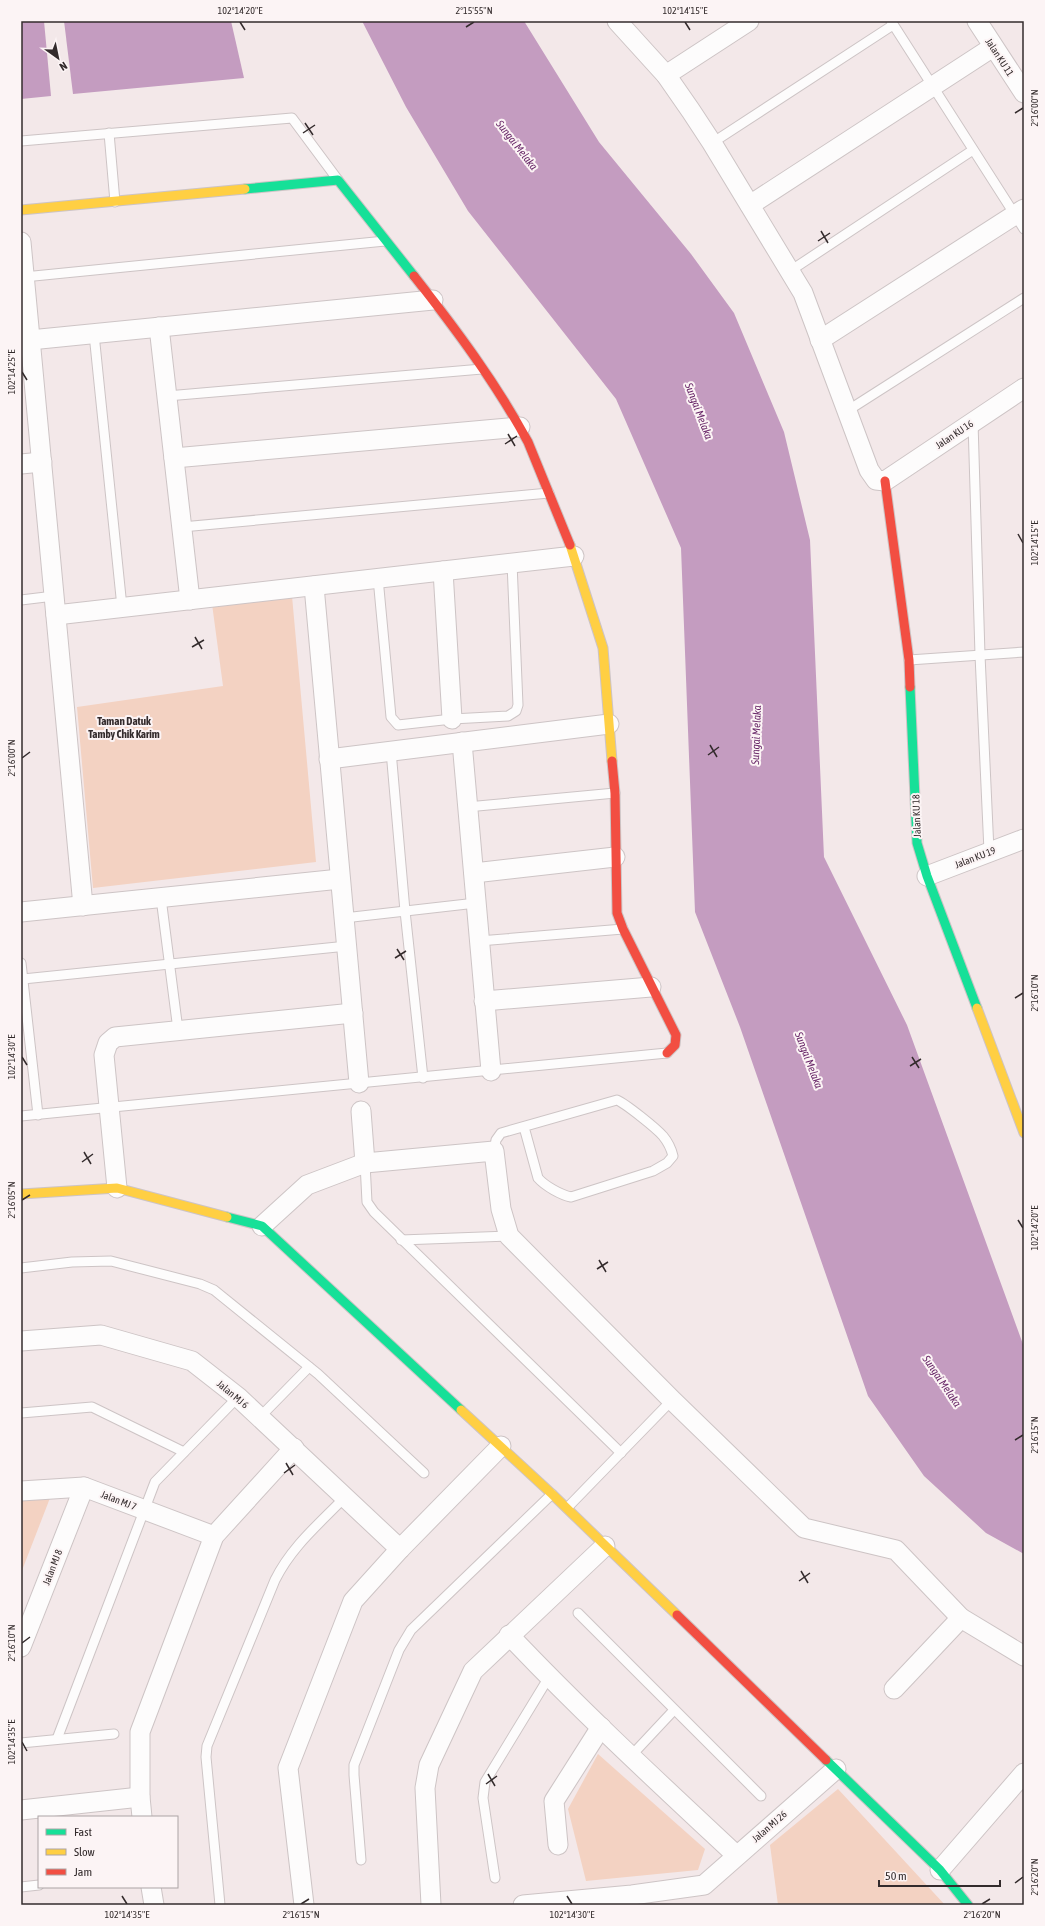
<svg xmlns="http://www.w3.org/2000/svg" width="1045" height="1926" font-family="'Asap Condensed',sans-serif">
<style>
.green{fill:#f3d2c2}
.water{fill:#c49cc0}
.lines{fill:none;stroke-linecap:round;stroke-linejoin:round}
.lane-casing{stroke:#cdc4c5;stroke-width:11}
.street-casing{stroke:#cdc4c5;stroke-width:21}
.fast-casing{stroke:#cdc4c5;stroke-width:11}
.slow-casing{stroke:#cdc4c5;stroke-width:11}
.jam-casing{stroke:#cdc4c5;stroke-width:11}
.lane{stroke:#fdfcfc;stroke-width:9}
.street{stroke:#fdfcfc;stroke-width:19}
.fast{stroke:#16e098;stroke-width:9}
.slow{stroke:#ffcf43;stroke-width:9}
.jam{stroke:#f24e42;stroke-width:9}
.ticks{fill:none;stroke:#332b2c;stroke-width:1.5}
.labels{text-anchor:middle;stroke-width:4;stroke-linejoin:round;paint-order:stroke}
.street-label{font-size:10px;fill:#332b2c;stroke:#fcf4f5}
.water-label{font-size:11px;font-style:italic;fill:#682768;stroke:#fcf4f5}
.neighbourhood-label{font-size:11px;font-weight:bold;fill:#332b2c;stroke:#fcf4f5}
.neatline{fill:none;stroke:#332b2c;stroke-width:1.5}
.ticks-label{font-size:10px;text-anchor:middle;fill:#332b2c}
</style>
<rect width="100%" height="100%" fill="#f3e8e9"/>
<g class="green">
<path d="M 292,596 L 316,862 L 93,888 L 77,707 L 223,686 L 212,604 Z"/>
<path d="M 50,1498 L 21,1573 L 21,1501 Z"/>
<path d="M 598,1754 L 705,1849 L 698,1870 L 586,1881 L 568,1809 Z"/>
<path d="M 838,1789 L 945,1905 L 778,1905 L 770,1845 Z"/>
</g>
<g class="water">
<path d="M 21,21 L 44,21 L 51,96 L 21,99 Z"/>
<path d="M 64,21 L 231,21 L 244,78 L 73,94 Z"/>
<path d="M 362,21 L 524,21 L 599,142 L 691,254 L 734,313 L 784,432 L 810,540 L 824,857 L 907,1025 L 1024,1347 L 1024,1554 L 986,1533 L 924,1476 L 868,1396 L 740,1027 L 695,912 L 681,548 L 616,399 L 468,211 L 406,107 Z"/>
</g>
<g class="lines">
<defs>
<g id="lane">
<path d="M 891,21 L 1024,229"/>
<path d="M 109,133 L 115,202"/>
<path d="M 21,141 L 292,118 L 338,180"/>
<path d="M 712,143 L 893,25"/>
<path d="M 790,271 L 973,150"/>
<path d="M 24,277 L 385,241"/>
<path d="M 94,334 L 122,607"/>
<path d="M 167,396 L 482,369"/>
<path d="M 847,411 L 1024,298"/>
<path d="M 973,422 L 980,655 L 989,851"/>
<path d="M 182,527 L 549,493"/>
<path d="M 378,578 L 391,717 L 398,725 L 452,719 L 508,716 L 516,711 L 518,705 L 512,563"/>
<path d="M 21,600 L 54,596"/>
<path d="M 909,660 L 1024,652"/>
<path d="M 391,751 L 405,911 L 423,1078"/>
<path d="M 467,807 L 615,793"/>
<path d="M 161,898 L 178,1030"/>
<path d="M 344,918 L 476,903"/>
<path d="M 479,941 L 623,929"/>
<path d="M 21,963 L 38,1115"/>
<path d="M 23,979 L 347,946"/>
<path d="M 21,1116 L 667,1053"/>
<path d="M 494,1151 L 496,1140 L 501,1133 L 617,1100 C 626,1104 656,1128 663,1136 C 668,1142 671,1148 673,1156 L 667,1163 L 653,1171 L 571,1197 C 561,1195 545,1186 538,1178 L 524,1127"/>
<path d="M 365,1163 L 367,1202 L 374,1212 L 621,1453"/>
<path d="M 401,1240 L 509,1236"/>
<path d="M 21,1268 L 72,1262 L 111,1261 L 200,1284 L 214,1290 L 318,1374 L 424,1473"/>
<path d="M 21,1413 L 92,1407 L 184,1452"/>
<path d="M 260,1417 L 309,1367"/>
<path d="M 567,1508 L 672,1400"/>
<path d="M 578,1613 L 761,1796"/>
<path d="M 57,1739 L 155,1482 L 238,1397"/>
<path d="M 21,1743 L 114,1734"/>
<path d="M 630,1757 L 674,1710"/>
<path d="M 361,1860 L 354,1775 L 354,1765 L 399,1650 L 411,1630 L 552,1494"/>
<path d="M 495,1878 L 483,1798 L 485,1782 L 549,1677"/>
<path d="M 21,1887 L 39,1885"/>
<path d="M 220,1905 L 206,1757 L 207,1746 L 275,1580 C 292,1546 319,1524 345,1497"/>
</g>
<g id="street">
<path d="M 617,21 L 666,75 L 691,111 L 712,143 L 803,293 L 869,470 L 876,480 L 885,481 L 1024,388"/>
<path d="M 977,21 L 1024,93"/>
<path d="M 666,75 L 749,21"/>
<path d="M 750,205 L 993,47"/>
<path d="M 21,242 L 83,906"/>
<path d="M 159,327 L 190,600"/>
<path d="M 30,340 L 433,300"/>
<path d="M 820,340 L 1024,209"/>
<path d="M 174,458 L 520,427"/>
<path d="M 21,464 L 42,462"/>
<path d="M 443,571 L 452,719"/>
<path d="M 314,586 L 359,1083"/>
<path d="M 56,615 L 574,556"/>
<path d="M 462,742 L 491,1071"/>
<path d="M 329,759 L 609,724"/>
<path d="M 474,873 L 615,857"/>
<path d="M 927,876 L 1024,839"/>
<path d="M 21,912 L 340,879"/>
<path d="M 484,1001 L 651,987"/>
<path d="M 361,1111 L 365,1163"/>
<path d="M 117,1188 L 104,1055 L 108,1043 L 115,1037 L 353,1013"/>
<path d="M 262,1226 L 307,1185 L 365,1163 L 494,1151 L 501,1209 L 509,1236 L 672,1400 L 804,1528 L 896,1550 L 961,1618 L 1024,1656"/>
<path d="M 21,1341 L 101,1335 L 192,1361 L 238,1397 L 400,1549"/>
<path d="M 21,1491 L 84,1487 L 214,1536"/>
<path d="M 509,1635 C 582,1712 659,1783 736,1855"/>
<path d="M 21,1647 L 84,1487"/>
<path d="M 894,1689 L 961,1618"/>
<path d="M 21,1810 L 140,1797"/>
<path d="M 142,1817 L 140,1797 L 140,1732 L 214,1536 L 294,1448"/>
<path d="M 558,1845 L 554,1801 L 601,1727"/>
<path d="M 940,1870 L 1024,1773"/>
<path d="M 151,1887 L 154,1905"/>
<path d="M 304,1905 L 288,1768 L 353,1601 L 400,1549 L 501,1446"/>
<path d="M 431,1905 L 425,1788 L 429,1765 L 473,1671 L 605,1546"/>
<path d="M 523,1905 L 632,1895 L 704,1885 L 836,1769"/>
</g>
<g id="fast">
<path d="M 245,189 L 338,180 L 414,276"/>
<path d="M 910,687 L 917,843 L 927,876 L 977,1008"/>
<path d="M 227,1217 L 262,1226 L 461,1410"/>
<path d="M 826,1760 L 940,1870 L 968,1905"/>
</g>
<g id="slow">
<path d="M 21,210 L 245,189"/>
<path d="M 570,545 L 603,648 L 612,761"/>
<path d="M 977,1008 L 1024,1133"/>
<path d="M 21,1194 L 117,1188 L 227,1217"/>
<path d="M 461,1410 L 552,1494 L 677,1615"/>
</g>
<g id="jam">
<path d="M 414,276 C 455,328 496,383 528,442 L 570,545"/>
<path d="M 885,481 L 909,660 L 910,687"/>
<path d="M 612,761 L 615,793 L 617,913 L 623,929 L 676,1035 L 675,1045 L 667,1053"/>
<path d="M 677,1615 L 826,1760"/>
</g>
</defs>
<use href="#lane" class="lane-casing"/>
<use href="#street" class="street-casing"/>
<use href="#fast" class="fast-casing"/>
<use href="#slow" class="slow-casing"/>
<use href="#jam" class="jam-casing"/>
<use href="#lane" class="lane"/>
<use href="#street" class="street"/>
<use href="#fast" class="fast"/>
<use href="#slow" class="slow"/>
<use href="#jam" class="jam"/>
</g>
<path class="ticks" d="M 240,22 L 245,30M 685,22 L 690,30M 466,27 L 474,22M 1015,113 L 1023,108M 305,123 L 313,135M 303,133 L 315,125M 821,231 L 828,243M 818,241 L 830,233M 22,372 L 27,380M 508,434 L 515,446M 505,444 L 517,436M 1018,534 L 1023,543M 195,637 L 202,649M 192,647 L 204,640M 710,745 L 717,757M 708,755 L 719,747M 22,758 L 30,752M 397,949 L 404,960M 395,958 L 406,951M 1015,998 L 1023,993M 22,1057 L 27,1065M 912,1057 L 919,1068M 910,1066 L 921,1059M 84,1152 L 91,1164M 82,1162 L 93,1154M 22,1200 L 30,1195M 1018,1220 L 1023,1228M 599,1260 L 606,1272M 597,1269 L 608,1262M 1015,1440 L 1023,1435M 286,1463 L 293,1475M 284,1473 L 295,1465M 801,1571 L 808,1583M 799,1581 L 810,1573M 22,1643 L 30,1637M 22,1742 L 27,1751M 488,1774 L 495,1786M 486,1784 L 497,1776M 1015,1883 L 1023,1877M 122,1896 L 127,1904M 567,1896 L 572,1904M 301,1904 L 309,1899M 982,1904 L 990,1899"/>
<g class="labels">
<g class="street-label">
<text transform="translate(1000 57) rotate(57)" y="4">Jalan KU 11</text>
<text transform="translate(954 434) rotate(-34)" y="4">Jalan KU 16</text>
<text transform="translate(916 816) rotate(-92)" y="4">Jalan KU 18</text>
<text transform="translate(975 857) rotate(-21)" y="4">Jalan KU 19</text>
<text transform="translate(233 1394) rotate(40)" y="4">Jalan MJ 6</text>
<text transform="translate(119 1500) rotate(21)" y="4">Jalan MJ 7</text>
<text transform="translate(52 1567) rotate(-69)" y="4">Jalan MJ 8</text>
<text transform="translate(769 1826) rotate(-41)" y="4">Jalan MJ 26</text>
</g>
<g class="water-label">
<text transform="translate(517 145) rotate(52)" y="4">Sungai Melaka</text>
<text transform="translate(699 411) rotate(69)" y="4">Sungai Melaka</text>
<text transform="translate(756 735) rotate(-88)" y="4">Sungai Melaka</text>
<text transform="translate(809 1060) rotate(69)" y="4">Sungai Melaka</text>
<text transform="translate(942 1381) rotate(56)" y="4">Sungai Melaka</text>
</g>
<g class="neighbourhood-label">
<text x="124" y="725">Taman Datuk<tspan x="124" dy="13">Tamby Chik Karim</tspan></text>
</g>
</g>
<rect width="1045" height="1926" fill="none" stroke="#fcf4f5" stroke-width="44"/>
<rect x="38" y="1816" width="140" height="72" fill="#fcf4f5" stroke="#aca4a5"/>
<rect x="46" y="1829" width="20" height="6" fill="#16e098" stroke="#aca4a5"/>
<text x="74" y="1836" font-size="12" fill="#332b2c">Fast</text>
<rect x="46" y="1849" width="20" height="6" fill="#ffcf43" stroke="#aca4a5"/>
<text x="74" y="1856" font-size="12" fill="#332b2c">Slow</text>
<rect x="46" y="1869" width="20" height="6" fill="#f24e42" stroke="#aca4a5"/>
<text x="74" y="1876" font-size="12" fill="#332b2c">Jam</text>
<g transform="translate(58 58) rotate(147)" stroke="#fcf4f5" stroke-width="3" paint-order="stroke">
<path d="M0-3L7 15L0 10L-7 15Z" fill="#332b2c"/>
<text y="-6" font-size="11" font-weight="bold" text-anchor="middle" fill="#332b2c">N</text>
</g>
<path d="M879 1880v6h121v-6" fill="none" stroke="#332b2c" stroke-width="2"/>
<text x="885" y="1880" font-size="12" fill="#332b2c" stroke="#fcf4f5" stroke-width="3" paint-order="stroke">50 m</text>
<rect x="22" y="22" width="1001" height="1882" class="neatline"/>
<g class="ticks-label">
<text x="240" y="14">102°14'20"E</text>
<text x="474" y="14">2°15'55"N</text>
<text x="685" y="14">102°14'15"E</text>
<text transform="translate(1034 108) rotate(-90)" y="4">2°16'00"N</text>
<text transform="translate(11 372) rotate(-90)" y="4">102°14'25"E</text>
<text transform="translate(1034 543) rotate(-90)" y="4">102°14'15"E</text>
<text transform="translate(11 758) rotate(-90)" y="4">2°16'00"N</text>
<text transform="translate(1034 993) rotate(-90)" y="4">2°16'10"N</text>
<text transform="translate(11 1057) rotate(-90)" y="4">102°14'30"E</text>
<text transform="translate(11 1200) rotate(-90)" y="4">2°16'05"N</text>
<text transform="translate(1034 1228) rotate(-90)" y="4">102°14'20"E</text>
<text transform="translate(1034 1435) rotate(-90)" y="4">2°16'15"N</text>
<text transform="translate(11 1643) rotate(-90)" y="4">2°16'10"N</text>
<text transform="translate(11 1742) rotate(-90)" y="4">102°14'35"E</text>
<text transform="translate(1034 1877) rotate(-90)" y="4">2°16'20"N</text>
<text x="127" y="1918">102°14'35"E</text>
<text x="301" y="1918">2°16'15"N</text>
<text x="572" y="1918">102°14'30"E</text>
<text x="982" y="1918">2°16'20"N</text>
</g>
</svg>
